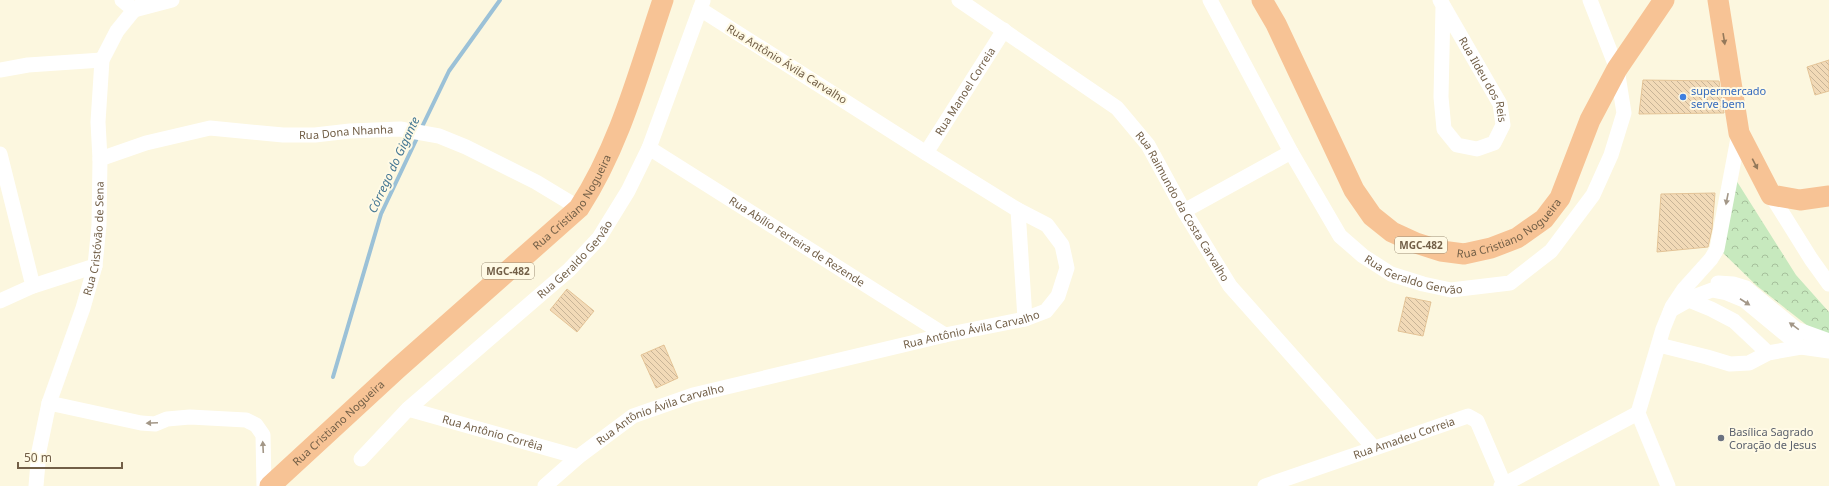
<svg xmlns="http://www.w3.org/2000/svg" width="1829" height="486" font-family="'Noto Sans',sans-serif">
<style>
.forest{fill:url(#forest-crowns)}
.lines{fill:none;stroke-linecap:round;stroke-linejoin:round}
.stream{stroke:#9bc1d7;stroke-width:4}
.building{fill:url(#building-back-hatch);stroke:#e4c497}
.minor{stroke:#fff;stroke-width:15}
.highway{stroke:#f7c395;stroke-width:21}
.oneway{fill:#93785a}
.oneway2{fill:#a39787}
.shop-dot{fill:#3f7fe0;stroke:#fffae5;stroke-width:1.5}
.worship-dot{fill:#6b7280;stroke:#fffae5;stroke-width:1.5}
.labels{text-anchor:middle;stroke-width:4;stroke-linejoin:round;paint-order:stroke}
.shield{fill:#fffae5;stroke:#9c8e76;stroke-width:1}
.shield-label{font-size:10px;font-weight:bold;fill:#725f47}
.street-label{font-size:11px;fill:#725f47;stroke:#fffae5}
.shop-label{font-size:11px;fill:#366cbe;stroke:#fffae5;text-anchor:start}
.worship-label{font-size:11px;fill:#5b616d;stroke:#fffae5;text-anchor:start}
.water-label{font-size:12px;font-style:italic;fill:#467894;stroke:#fffae5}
</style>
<defs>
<pattern id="forest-crowns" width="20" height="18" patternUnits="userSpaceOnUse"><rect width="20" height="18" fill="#c7e9be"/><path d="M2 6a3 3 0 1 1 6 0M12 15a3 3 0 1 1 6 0" fill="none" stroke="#a6c09c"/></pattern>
<pattern id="building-back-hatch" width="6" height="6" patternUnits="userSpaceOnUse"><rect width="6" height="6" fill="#f2dab7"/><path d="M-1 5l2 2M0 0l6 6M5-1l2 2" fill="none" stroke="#c8b497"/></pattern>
</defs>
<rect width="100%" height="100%" fill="#fcf7df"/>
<path class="forest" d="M 1736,180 L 1796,275 L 1829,312 L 1829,334 L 1813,330 L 1757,286 L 1721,251 Z"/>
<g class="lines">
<g class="stream">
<path d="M 421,129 L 449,71 L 500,0"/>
<path d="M 333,377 L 381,214 L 418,136"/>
</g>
</g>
<g class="building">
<path d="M 1829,60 L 1829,91 L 1815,95 L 1807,67 Z"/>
<path d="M 1643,80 L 1719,81 L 1724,113 L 1639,114 Z"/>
<path d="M 1715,193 L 1712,229 L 1708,247 L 1657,252 L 1661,194 Z"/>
<path d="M 567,289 L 594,311 L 577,332 L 550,310 Z"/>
<path d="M 1406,297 L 1431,302 L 1423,336 L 1398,331 Z"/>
<path d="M 664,345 L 678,378 L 656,388 L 641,355 Z"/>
</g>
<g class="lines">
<g class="minor">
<path d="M 122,0 L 134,10 L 172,0"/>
<path id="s1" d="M 959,0 L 1117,108 L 1148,145 L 1184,211 L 1230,286 L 1374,448"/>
<path id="s2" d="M 1210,0 L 1291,152 L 1340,236 L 1363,256 L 1391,274 L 1423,284 L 1451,290 L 1510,283 L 1551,251 L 1593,195 L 1611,155 L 1624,113 L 1617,69 L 1590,0"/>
<path id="s3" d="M 1440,0 L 1500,104 L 1503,125 L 1494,143 L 1477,149 L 1457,145 L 1444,129 L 1441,97 L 1443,7"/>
<path d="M 0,70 L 28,65 L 102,60"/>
<path id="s4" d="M 649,148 L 945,335"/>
<path id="s5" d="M 926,153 L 1004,30"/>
<path d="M 0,154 L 33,286"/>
<path id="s6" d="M 100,159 L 146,143 L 210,128 L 283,135 L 315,135 L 350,131 L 400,129 L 439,136 L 466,147 L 536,182 L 579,208"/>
<path d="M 1771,195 L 1811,259 L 1829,284"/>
<path d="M 1018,210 L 1025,319"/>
<path d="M 1184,211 L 1291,152"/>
<path d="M 1718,283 L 1733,284 L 1746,288 L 1796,329 L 1829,341"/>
<path d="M 1689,300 L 1711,309 L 1734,321 L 1768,353"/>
<path d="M 0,301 L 33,286 L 95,266"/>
<path d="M 1671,310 L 1696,296 L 1712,290 L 1727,293 L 1744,300 L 1801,347 L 1829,351"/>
<path d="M 1659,345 L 1707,357 L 1730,364 L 1749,363 L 1768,353 L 1801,347"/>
<path d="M 49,403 L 141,423 L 155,424 L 167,419 L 190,417 L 246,420 L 256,425 L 263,435 L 264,486"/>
<path id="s7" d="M 408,409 L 578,457"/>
<path d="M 1638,413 L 1663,329 L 1672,307 L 1684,289 L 1711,259 L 1717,249 L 1739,133"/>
<path d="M 1638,413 L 1668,486"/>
<path id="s8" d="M 361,459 L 408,409 L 569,270 L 599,238 L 628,191 L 649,148 L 703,1"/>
<path id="s9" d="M 36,486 L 39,451 L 49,403 L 83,308 L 95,266 L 99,225 L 100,159 L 98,122 L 102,60 L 117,31 L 134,10 L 148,0"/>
<path id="s10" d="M 545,486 L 578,457 L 633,416 L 693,395 L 945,335 L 1025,319 L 1046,311 L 1058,296 L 1067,268 L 1062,245 L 1047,225 L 1018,210 L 926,153 L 700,9"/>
<path id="s11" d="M 1265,486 L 1468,416 L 1477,421 L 1504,484"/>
<path d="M 1501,486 L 1638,413"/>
</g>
<g class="highway">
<path id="s12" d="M 1262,0 L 1276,24 L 1354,190 L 1372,216 L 1392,232 L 1416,243 L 1441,251 L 1464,254 L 1491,248 L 1517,238 L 1544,219 L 1560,198 L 1590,120 L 1617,69 L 1664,0"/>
<path d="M 1718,0 L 1739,133 L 1771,195 L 1800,200 L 1829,196"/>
<path id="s13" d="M 270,486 L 397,369 L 579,208 C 620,145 639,71 663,0"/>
</g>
</g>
<defs><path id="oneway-solid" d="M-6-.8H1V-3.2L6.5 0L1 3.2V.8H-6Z"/></defs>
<g class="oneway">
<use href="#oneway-solid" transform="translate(1724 39) rotate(81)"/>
<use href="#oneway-solid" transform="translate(1755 164) rotate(63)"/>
</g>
<g class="oneway2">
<use href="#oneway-solid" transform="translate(1727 199) rotate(101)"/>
<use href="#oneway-solid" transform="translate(1745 302) rotate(33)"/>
<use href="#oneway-solid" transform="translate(1794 326) rotate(-144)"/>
<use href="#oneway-solid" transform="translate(152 423) rotate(177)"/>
<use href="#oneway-solid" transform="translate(263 447) rotate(-93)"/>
</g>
<circle class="shop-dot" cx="1683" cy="97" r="4"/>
<circle class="worship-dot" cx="1721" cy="438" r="4"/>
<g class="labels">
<g class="shield">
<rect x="1395" y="237" width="52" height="16" rx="3"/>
<rect x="482" y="263" width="52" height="16" rx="3"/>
</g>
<g class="shield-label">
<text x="1421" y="249">MGC-482</text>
<text x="508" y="275">MGC-482</text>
</g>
<g class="street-label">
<text transform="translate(787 64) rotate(32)" y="4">Rua Antônio Ávila Carvalho</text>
<text dy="4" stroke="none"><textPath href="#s3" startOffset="91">Rua Ildeu dos Reis</textPath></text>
<text dy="4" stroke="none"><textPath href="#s5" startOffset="73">Rua Manoel Correia</textPath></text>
<text dy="4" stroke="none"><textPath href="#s6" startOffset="251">Rua Dona Nhanha</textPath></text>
<text dy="4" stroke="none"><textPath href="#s13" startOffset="416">Rua Cristiano Nogueira</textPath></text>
<text dy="4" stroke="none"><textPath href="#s1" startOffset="310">Rua Raimundo da Costa Carvalho</textPath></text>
<text dy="4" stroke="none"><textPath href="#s12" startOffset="397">Rua Cristiano Nogueira</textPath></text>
<text dy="4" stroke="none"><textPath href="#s9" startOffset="256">Rua Cristóvão de Sena</textPath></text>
<text dy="4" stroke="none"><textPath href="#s4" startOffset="175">Rua Abílio Ferreira de Rezende</textPath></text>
<text dy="4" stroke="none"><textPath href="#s8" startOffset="293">Rua Geraldo Gervão</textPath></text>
<text dy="4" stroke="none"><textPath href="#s2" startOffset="355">Rua Geraldo Gervão</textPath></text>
<text dy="4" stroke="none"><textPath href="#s10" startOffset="462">Rua Antônio Ávila Carvalho</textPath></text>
<text dy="4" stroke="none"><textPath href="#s10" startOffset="138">Rua Antônio Ávila Carvalho</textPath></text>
<text dy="4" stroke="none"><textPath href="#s13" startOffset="93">Rua Cristiano Nogueira</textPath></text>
<text dy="4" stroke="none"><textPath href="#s7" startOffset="88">Rua Antônio Corrêia</textPath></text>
<text dy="4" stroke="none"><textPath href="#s11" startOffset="147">Rua Amadeu Correia</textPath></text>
</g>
<g class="shop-label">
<text x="1691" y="95">supermercado<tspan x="1691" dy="13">serve bem</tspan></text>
</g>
<g class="worship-label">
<text x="1729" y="436">Basílica Sagrado<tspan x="1729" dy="13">Coração de Jesus</tspan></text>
</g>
<g class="water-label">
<text transform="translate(394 165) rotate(-65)" y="4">Córrego do Gigante</text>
</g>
</g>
<path d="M18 462v6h104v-6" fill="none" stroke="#725f47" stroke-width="2"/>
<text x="24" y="462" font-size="12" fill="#725f47" stroke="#fffae5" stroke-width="3" paint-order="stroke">50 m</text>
</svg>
